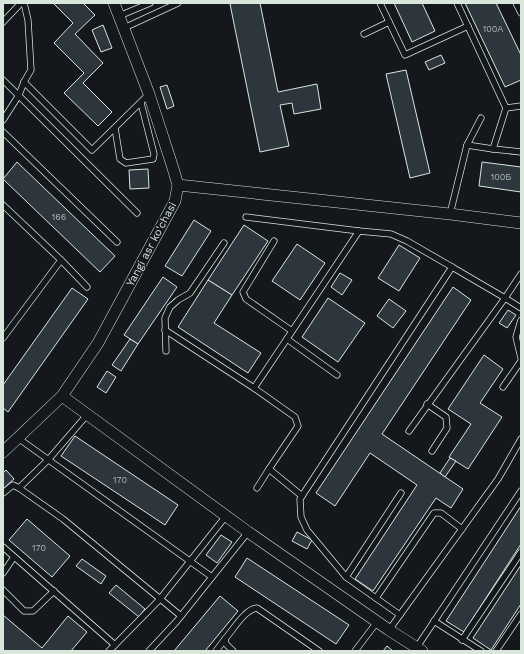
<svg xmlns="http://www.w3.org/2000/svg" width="524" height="654" font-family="'Work Sans',sans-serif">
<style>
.building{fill:#2c363c;stroke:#d8e6dc}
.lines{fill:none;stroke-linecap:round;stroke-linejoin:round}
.service-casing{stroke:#d8e6dc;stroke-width:7}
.minor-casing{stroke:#d8e6dc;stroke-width:12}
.service{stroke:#14181c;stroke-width:5.5}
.minor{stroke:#14181c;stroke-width:11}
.labels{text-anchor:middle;stroke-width:3;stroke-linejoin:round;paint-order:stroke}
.number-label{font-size:9px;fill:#adbab4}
.street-label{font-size:11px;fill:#d8e6dc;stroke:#14181c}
</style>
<rect width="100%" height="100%" fill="#14181c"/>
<g class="building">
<path d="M 53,3 L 83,3 L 95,15 L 75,34 L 103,63 L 83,83 L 112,112 L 98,126 L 64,93 L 84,73 L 54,43 L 73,23 Z"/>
<path d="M 234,3 L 260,3 L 278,92 L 317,84 L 321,109 L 294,114 L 292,103 L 280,105 L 289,146 L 260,152 L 230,4 Z"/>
<path d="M 394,3 L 422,3 L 435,31 L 412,42 Z"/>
<path d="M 465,3 L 496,3 L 521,55 L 521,80 L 505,87 Z"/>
<path d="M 103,25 L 112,48 L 101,52 L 92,30 Z"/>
<path d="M 441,55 L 445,63 L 429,70 L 425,62 Z"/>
<path d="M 406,70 L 430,173 L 410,178 L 386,74 Z"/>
<path d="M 167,85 L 174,106 L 167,109 L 160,87 Z"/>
<path d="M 17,162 L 115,256 L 100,272 L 3,179 Z"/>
<path d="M 482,162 L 521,167 L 521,192 L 479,186 Z"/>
<path d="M 148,169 L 149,188 L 130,189 L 129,170 Z"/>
<path d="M 194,220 L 211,231 L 182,276 L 165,266 Z"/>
<path d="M 244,225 L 268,241 L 232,295 L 208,280 Z"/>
<path d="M 297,244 L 325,263 L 300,300 L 272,281 Z"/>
<path d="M 399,245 L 420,258 L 399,291 L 378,278 Z"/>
<path d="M 340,273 L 352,280 L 342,295 L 331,287 Z"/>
<path d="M 163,277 L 177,287 L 138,344 L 124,335 Z"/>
<path d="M 208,280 L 232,295 L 214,323 L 261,353 L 248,373 L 178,327 Z"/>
<path d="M 453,287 L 471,300 L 382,434 L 463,489 L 451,508 L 436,498 L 373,591 L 355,579 L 417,485 L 370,453 L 335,506 L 316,493 Z"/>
<path d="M 72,288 L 88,299 L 8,412 L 3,408 L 3,385 Z"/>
<path d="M 328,298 L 365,323 L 338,362 L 302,337 Z"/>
<path d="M 389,299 L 406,311 L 393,328 L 377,316 Z"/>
<path d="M 508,310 L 516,315 L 507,328 L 499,323 Z"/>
<path d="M 130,339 L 138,344 L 121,371 L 112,365 Z"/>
<path d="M 484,355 L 503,369 L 480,403 L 502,417 L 468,469 L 449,457 L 471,424 L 448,409 Z"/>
<path d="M 107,371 L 116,377 L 106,393 L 97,387 Z"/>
<path d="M 75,436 L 178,505 L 165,525 L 61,456 Z"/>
<path d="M 450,458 L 456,461 L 445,477 L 440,473 Z"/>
<path d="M 6,470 L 14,479 L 3,489 L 3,473 Z"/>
<path d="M 521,506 L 521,544 L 464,632 L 446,621 Z"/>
<path d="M 27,519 L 70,556 L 52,577 L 9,540 Z"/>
<path d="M 297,532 L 312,540 L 307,549 L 292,541 Z"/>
<path d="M 221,535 L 232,542 L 217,563 L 206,555 Z"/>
<path d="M 247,558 L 349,625 L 336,644 L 235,577 Z"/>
<path d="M 82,559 L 106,576 L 101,584 L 76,566 Z"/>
<path d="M 521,565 L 521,604 L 491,650 L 473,638 Z"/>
<path d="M 116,585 L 145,609 L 139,617 L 109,593 Z"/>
<path d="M 220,596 L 238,611 L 205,651 L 174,651 Z"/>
<path d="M 3,615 L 42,648 L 68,616 L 87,632 L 71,651 L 3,651 Z"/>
<path d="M 387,646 L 393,651 L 383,651 Z"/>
</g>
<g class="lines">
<defs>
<g id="service">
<path d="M 380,3 L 405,55 L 468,26"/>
<path d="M 516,3 L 521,13"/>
<path d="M 119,16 L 150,3"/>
<path d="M 3,22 L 21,3"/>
<path d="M 124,28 L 178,3"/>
<path d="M 364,34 L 389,22"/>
<path d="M 3,80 L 137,213"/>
<path d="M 24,82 L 92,150 L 149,94"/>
<path d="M 506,108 L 521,106"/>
<path d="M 3,120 L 19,95 L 24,82 L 31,70 L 28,20 L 24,3"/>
<path d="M 115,128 L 120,159 L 126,163 L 153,159 L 154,154 L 141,103"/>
<path d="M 3,132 L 117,242"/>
<path d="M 467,145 L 481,118"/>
<path d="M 493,149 L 521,152"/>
<path d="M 3,205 L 61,260 L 3,338"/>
<path d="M 450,214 L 467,145 L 493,149 L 506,108 L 457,3"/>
<path d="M 246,217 L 359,231 L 391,234 L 407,241 L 452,267"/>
<path d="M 274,241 L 243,292 L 246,299 L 292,331"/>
<path d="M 61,260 L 87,287"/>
<path d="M 521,320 L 516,337 L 521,358"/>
<path d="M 165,330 L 254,388 L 295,417 L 298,426 L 269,469 L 302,496"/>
<path d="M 287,339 L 337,375"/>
<path d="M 166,351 L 165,318 L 170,307 L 178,300 L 190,293 L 224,243"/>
<path d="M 503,387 L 521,361"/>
<path d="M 254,388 L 359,231"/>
<path d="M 427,404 L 446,417 L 447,428 L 432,451"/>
<path d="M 409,431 L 505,298 L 521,308"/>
<path d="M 18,438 L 212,577"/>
<path d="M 19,488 L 63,519 L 181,616"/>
<path d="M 257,488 L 269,469"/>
<path d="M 3,493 L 13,485 L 19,488 L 48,460 L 87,415"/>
<path d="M 3,547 L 115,645"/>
<path d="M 3,573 L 14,557"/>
<path d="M 346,577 L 401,493"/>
<path d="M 3,590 L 24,611 L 33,611 L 54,591"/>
<path d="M 376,598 L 434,513 L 441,513 L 462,529"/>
<path d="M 400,615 L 346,577 L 307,530 L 301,517 L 300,499 L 452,267 L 505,298 L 521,274"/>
<path d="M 434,621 L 481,651"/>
<path d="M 389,630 L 498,479 L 521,439"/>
<path d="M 462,640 L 521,552"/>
<path d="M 417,647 L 521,491"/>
<path d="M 109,651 L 160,599 L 226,516"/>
<path d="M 149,651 L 177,621 L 248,532"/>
<path d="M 216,651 L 225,639"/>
<path d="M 233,651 L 226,644 L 225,639 C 233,630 245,609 257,608 L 319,651"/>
<path d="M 355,651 L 377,622"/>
<path d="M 496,651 L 521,614"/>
</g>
<g id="minor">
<path d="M 178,185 L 450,214 L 521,223"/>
<path d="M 62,396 L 248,532 L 389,630 L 422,651"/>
<path d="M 3,452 L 62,396 L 98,343 L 175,201 L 178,185 L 172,165 L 149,94 L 114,3"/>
</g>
</defs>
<use href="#service" class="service-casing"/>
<use href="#minor" class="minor-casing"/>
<use href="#service" class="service"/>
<use href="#minor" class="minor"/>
</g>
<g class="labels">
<g class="number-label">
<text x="493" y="32">100А</text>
<text x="501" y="180">100Б</text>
<text x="59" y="220">166</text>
<text x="120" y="483">170</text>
<text x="39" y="551">170</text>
</g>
<g class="street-label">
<text transform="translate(151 244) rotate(-62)" y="4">Yangi asr ko'chasi</text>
</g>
</g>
<rect width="524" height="654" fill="none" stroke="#d8e6dc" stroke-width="8"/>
</svg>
